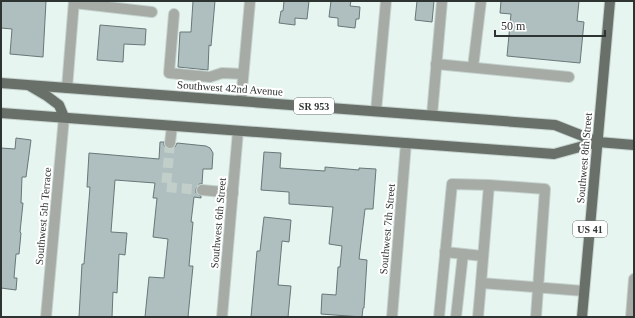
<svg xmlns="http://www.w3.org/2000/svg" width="635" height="318" font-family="'Times New Roman',serif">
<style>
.building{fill:#afbfbf;stroke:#687777}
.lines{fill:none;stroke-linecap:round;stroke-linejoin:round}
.minor-tunnel{stroke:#c1ceca;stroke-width:10;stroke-dasharray:10 5;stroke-linecap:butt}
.minor-casing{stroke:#c5d2ce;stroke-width:12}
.major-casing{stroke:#c5d2ce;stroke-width:12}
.minor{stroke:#a6aba6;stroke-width:10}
.major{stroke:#697069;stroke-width:10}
.labels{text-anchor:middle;stroke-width:4;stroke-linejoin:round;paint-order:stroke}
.shield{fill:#fff;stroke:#6d716f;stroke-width:1}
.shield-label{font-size:10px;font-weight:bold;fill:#2e3431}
.street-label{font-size:11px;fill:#2e3431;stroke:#fff}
</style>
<rect width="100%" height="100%" fill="#e6f5f0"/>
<g class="building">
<path d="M 1,1 L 46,1 L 43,57 L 10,54 L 12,29 L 1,28 Z"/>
<path d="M 193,1 L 215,1 L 211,46 L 209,45 L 208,70 L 178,67 L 180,32 L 191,32 Z"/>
<path d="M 284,1 L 309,1 L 307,19 L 295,18 L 295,25 L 279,23 L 281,11 L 283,11 Z"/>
<path d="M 331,1 L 351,1 L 350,6 L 360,7 L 359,19 L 356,19 L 355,28 L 338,26 L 338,18 L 329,17 Z"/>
<path d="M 417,1 L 434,1 L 432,22 L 415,20 Z"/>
<path d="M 501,1 L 579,1 L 577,21 L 584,22 L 580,63 L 507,56 L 511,14 L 500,13 Z"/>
<path d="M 100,25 L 146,29 L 145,45 L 124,44 L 123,62 L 97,60 Z"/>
<path d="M 16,138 L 31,140 L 26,177 L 22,177 L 21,203 L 23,203 L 20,232 L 21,233 L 19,254 L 16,254 L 14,278 L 17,278 L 16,290 L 1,288 L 1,148 L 15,149 Z"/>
<path d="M 160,142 L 164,142 L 164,145 L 166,148 L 170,149 L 175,147 L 177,143 L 206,146 L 210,148 L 213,153 L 212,169 L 203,169 L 202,184 L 199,184 L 196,189 L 196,193 L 201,196 L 201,198 L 194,197 L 191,222 L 193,222 L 189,266 L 193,266 L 188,317 L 145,317 L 149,277 L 164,278 L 168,239 L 153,237 L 157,198 L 153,198 L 155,183 L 115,180 L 111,232 L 127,233 L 125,255 L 119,254 L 117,293 L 113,292 L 112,317 L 79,317 L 82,264 L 84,264 L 90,187 L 87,187 L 89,153 L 159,159 Z"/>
<path d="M 264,152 L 281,153 L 280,168 L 325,171 L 325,167 L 359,170 L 359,168 L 376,169 L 373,209 L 365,209 L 359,259 L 367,260 L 364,308 L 363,308 L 362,317 L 321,314 L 322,294 L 336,295 L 338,267 L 340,267 L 342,246 L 329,244 L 333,207 L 289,204 L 289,192 L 261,190 Z"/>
<path d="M 264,217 L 291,220 L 289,242 L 282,241 L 278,285 L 291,286 L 288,317 L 251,317 L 257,251 L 260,251 Z"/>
</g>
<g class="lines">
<path class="minor-tunnel" d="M 170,143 L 166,187 L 202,190"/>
<defs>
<g id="minor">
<path d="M 74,3 L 152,12"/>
<path d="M 174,14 L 169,73 L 210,77 L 222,73 L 243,74"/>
<path d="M 436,64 L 569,77"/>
<path d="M 473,67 L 481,1"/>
<path d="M 67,88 L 74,1"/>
<path d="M 241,101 L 250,1"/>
<path d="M 376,111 L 386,1"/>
<path d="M 432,115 L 442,1"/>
<path d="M 170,143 L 172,126"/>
<path d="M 202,190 L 233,193"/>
<path d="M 445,252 L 483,256"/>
<path d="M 46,317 L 64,117"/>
<path d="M 222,317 L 238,131"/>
<path d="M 392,317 L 406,143"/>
<path d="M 439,317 L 452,184 L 489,185"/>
<path d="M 456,317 L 463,254"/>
<path d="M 478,317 L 481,283"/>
<path d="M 536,317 L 545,189 L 489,185 L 481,283 L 584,291"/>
<path d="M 631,317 L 634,279"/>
</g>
<g id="major">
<path d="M 1,83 L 555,125 L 598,142 L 634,145"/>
<path d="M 30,86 L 47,96 L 59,105 L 64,117"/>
<path d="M 1,113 L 554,154 L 598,142"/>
<path d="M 582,317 L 610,1"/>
</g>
</defs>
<use href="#minor" class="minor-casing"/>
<use href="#major" class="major-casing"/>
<use href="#minor" class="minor"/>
<use href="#major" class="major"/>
</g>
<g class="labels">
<g class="shield">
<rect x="294" y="98" width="40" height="16" rx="3"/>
<rect x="573" y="221" width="34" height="16" rx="3"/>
</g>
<g class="shield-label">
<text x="314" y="110">SR 953</text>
<text x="590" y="233">US 41</text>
</g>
<g class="street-label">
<text transform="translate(230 88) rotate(4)" y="4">Southwest 42nd Avenue</text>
<text transform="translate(584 158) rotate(-85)" y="4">Southwest 8th Street</text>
<text transform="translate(43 216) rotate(-85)" y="4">Southwest 5th Terrace</text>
<text transform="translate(218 223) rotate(-85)" y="4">Southwest 6th Street</text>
<text transform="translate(387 229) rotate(-85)" y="4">Southwest 7th Street</text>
</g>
</g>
<rect width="635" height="318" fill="none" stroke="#2e3431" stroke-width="4"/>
<path d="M495 30v6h110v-6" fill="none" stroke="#2e3431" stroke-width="2"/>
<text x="501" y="30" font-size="12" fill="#2e3431" stroke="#ffffff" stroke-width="3" paint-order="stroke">50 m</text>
</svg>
